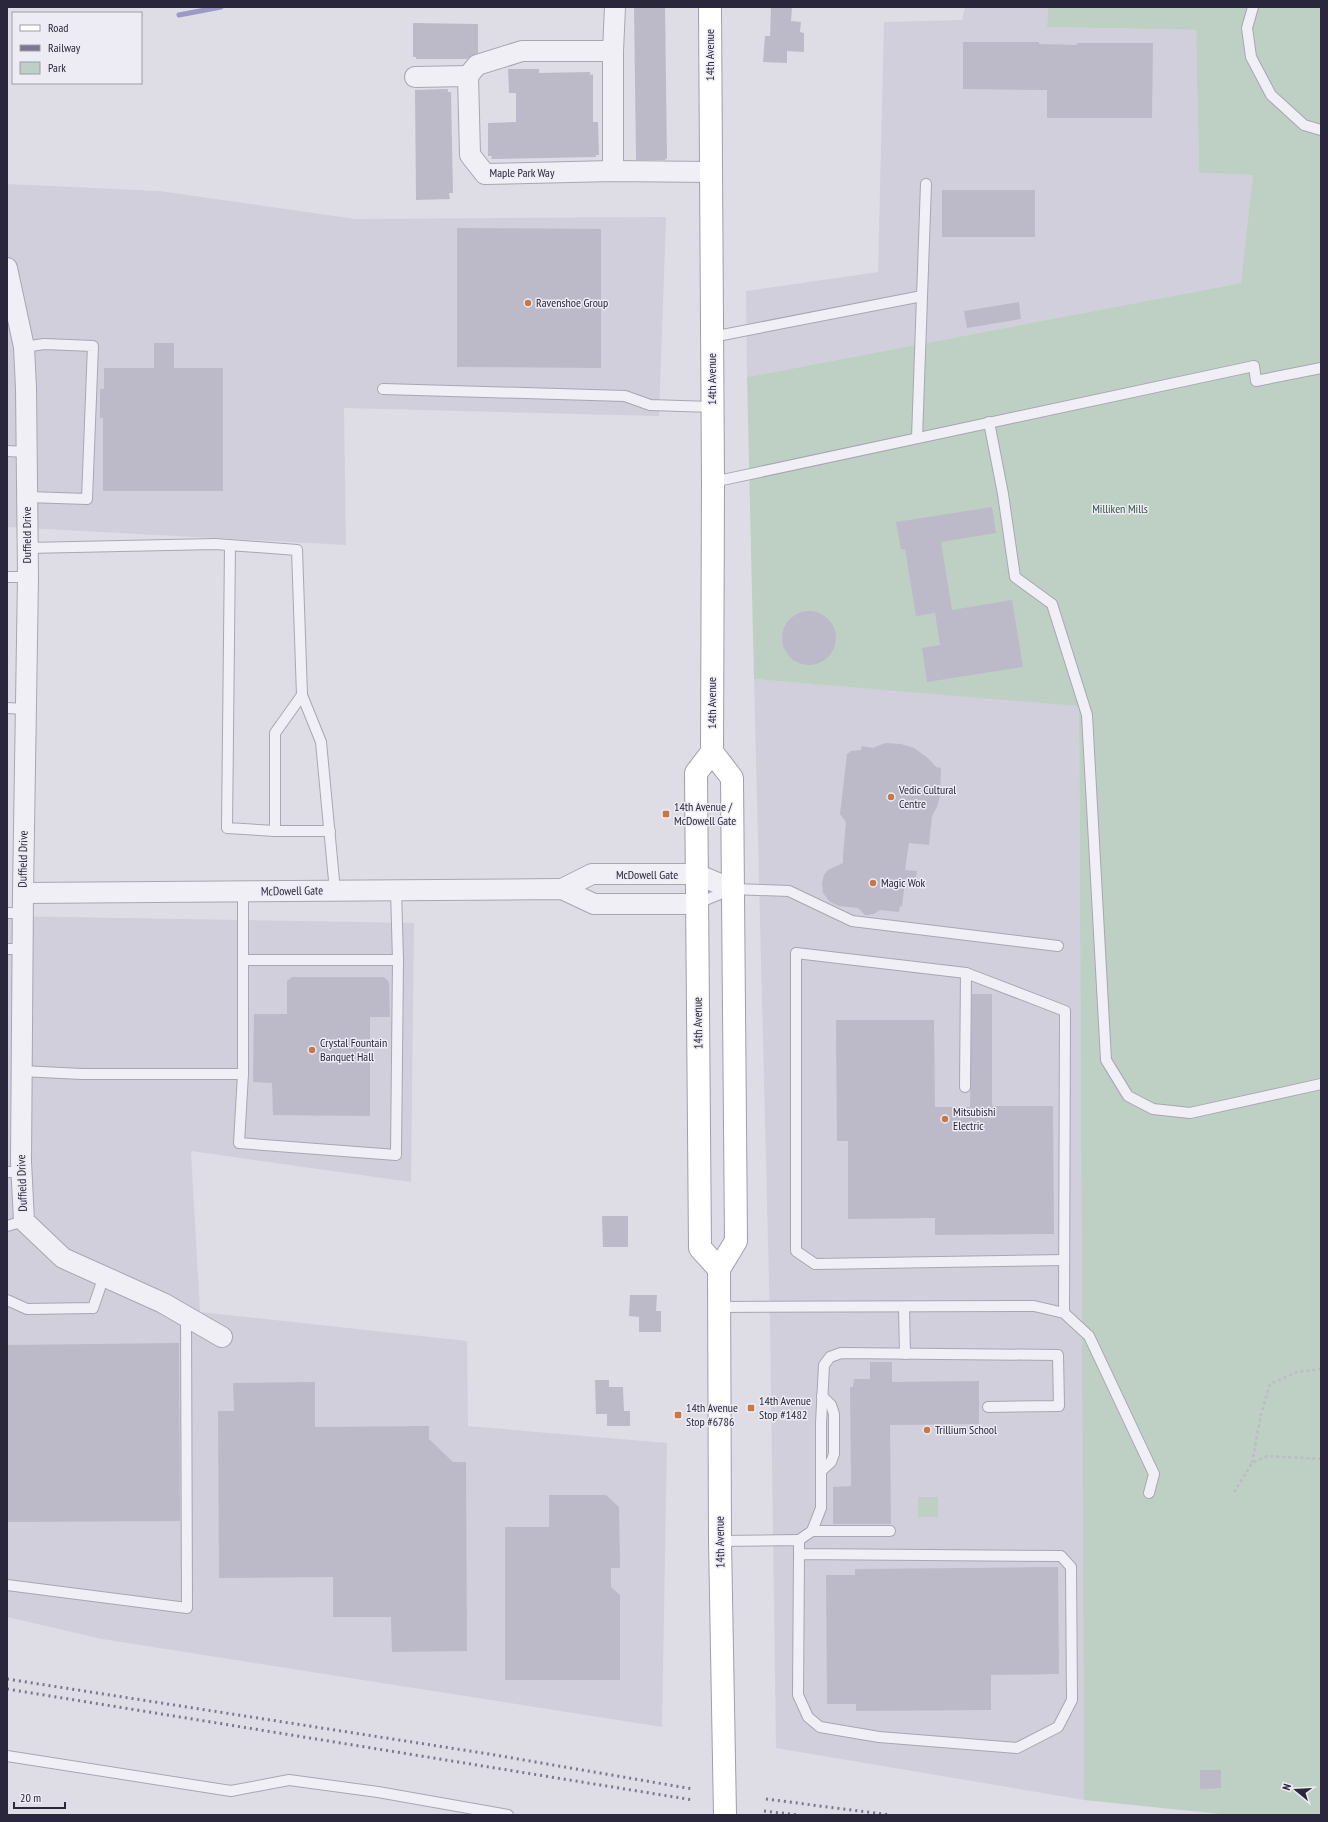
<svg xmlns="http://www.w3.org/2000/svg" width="1328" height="1822" font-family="'PT Sans Narrow',sans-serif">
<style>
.built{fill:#d1cfdb}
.green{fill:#bed0c3}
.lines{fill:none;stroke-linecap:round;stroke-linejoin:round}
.stream{stroke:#9b99c5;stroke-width:5}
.building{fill:#bcbac8}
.service-casing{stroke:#a8a6b3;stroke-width:12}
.minor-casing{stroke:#a8a6b3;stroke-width:22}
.primary-casing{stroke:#9f9db1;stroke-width:24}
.path{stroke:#bdbbc5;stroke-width:2.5;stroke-dasharray:3 3;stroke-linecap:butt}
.service{stroke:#f0eff5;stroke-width:10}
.minor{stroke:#f0eff5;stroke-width:20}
.primary{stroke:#fff;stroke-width:22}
.rail{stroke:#7a778f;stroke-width:3;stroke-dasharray:2 4;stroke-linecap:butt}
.poi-dot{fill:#c87745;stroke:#edecf4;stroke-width:1.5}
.labels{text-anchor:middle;stroke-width:3;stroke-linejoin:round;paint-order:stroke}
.street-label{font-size:12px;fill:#2a273c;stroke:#edecf4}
.poi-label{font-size:12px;fill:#2a273c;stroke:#edecf4;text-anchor:start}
.park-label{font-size:12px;fill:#355740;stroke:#edecf4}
</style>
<rect width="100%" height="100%" fill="#dedde6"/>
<g class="built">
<path d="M 965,7 L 1048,7 L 1047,27 L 1196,30 L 1199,173 L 1254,175 L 1241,283 L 747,377 L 746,291 L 878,272 L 884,22 L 962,20 Z"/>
<path d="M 7,184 L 159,191 L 355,219 L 666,217 L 659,416 L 344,408 L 346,545 L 7,527 Z"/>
<path d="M 754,679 L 1079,705 L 1084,1800 L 776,1748 L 770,1323 Z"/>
<path d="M 7,916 L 414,923 L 411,1182 L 191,1151 L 200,1312 L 467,1341 L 468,1426 L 667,1443 L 662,1727 L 102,1639 L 7,1617 Z"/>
</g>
<g class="green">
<path d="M 1048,7 L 1321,7 L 1321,1815 L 1230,1815 L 1084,1800 L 1079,706 L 754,679 L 747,377 L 1241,283 L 1253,175 L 1199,173 L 1196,30 L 1047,27 Z"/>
<rect x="918" y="1497" width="20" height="20"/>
</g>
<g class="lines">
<path class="stream" d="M 179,15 L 221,7"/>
</g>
<g class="building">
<path d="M 634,7 L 665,7 L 667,158 L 665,160 L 636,160 Z"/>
<path d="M 771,7 L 792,7 L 791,21 L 801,22 L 800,32 L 804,33 L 804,52 L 787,51 L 787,63 L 763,62 L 765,36 L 770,36 Z"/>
<path d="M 413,23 L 478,24 L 478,53 L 467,59 L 416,59 L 416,57 L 413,57 Z"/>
<path d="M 963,42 L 1039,42 L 1039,44 L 1077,45 L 1077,43 L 1153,43 L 1152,118 L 1047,118 L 1047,90 L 963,89 Z"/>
<path d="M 508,69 L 539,69 L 539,73 L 590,72 L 590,75 L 593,74 L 593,122 L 598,122 L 599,155 L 596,155 L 596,157 L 491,159 L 492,156 L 488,156 L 488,123 L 516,122 L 516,93 L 509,93 Z"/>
<path d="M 448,89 L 448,92 L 451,92 L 453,193 L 449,193 L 450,199 L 416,200 L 415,90 Z"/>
<rect x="942" y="190" width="93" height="47"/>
<path d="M 457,228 L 601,229 L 601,368 L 457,367 Z"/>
<path d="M 1019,302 L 1021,319 L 967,328 L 964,311 Z"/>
<path d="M 154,343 L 174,343 L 174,368 L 223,368 L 223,491 L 103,491 L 103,418 L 100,418 L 100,389 L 104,389 L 104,368 L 154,368 Z"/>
<path d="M 992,507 L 996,533 L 941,542 L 952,610 L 1012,600 L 1023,667 L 927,682 L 922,648 L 940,645 L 935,613 L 916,616 L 905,549 L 901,549 L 896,522 Z"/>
<circle cx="809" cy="638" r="27"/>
<path d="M 885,743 L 901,744 L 914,748 L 928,758 L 936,767 L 941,768 L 940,795 L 937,807 L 932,816 L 929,845 L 909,843 L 905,870 L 917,871 L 915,884 L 905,882 L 902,907 L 900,906 L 899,912 L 880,910 L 874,914 L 868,915 L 865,915 L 858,908 L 839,906 L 830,902 L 823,893 L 822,883 L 824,875 L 828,870 L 843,863 L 843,856 L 846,822 L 840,814 L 847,754 L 851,751 L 861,750 L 862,746 L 873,748 Z"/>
<path d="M 292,977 L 384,977 L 389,982 L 390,1017 L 370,1017 L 370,1116 L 273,1115 L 272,1083 L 253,1082 L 254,1014 L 287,1014 L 287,981 Z"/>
<path d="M 972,994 L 992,994 L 992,1106 L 1053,1106 L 1054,1234 L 935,1235 L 935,1218 L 848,1219 L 848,1141 L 837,1141 L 836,1020 L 934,1020 L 935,1107 L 970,1107 Z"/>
<path d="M 602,1216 L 628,1216 L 628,1247 L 603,1247 Z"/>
<path d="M 630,1295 L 657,1295 L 656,1311 L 661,1311 L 661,1332 L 639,1332 L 639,1317 L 629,1316 Z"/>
<path d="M 179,1343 L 180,1521 L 7,1522 L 7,1345 Z"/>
<path d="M 870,1362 L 892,1362 L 892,1382 L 979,1381 L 979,1424 L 890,1425 L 891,1524 L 833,1524 L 833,1487 L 851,1486 L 850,1387 L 853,1387 L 854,1379 L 870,1379 Z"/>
<path d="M 595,1380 L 609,1380 L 609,1387 L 623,1387 L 624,1411 L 630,1411 L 630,1426 L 607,1426 L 607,1414 L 596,1414 Z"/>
<path d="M 315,1382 L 315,1427 L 429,1426 L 429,1439 L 453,1462 L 466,1462 L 467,1651 L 392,1652 L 391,1617 L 333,1617 L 333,1577 L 219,1578 L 218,1411 L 234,1411 L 233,1383 Z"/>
<path d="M 549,1495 L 606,1495 L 619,1507 L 620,1568 L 611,1568 L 611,1587 L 620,1595 L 620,1680 L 505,1680 L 505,1527 L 549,1527 Z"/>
<path d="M 1058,1567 L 1059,1674 L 991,1675 L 991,1710 L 856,1711 L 856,1704 L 827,1704 L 826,1575 L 855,1575 L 855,1569 Z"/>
<path d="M 1200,1770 L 1221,1770 L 1221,1788 L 1200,1789 Z"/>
</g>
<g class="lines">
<defs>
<g id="service">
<path d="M 1253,7 L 1247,28 L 1251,57 L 1271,95 L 1304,125 L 1321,130"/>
<path d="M 712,337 L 922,296"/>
<path d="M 24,347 L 44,344 L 93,346 L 87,499 L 27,497"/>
<path d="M 383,389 L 625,396 L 650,405 L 712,407"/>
<path d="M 989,422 L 1003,494 L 1015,577 L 1052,604 L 1087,715 L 1106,1060 L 1128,1096 L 1153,1109 L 1190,1113 L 1321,1084"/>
<path d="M 917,438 L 926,184"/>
<path d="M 7,451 L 27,452"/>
<path d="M 713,482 L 1254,366 L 1256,381 L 1321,368"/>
<path d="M 27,548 L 215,544 L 297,550 L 302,695 L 275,733 L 275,831 L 227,828 L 230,545"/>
<path d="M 7,577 L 28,577"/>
<path d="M 302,695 L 321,742 L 335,891"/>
<path d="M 7,708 L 25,709"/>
<path d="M 275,831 L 330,831"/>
<path d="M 243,892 L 243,1074 L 239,1143 L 396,1155 L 398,960 L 396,890"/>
<path d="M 696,904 L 732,889 L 789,891 L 852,921 L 1058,946"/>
<path d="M 7,913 L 23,913"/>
<path d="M 7,949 L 22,949"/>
<path d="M 243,960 L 398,960"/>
<path d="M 966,973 L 1065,1011 L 1064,1313"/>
<path d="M 21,1071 L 82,1074 L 243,1074"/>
<path d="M 965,1087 L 966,973 L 796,953 L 796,1251 L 815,1264 L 1064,1260"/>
<path d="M 7,1172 L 22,1172"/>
<path d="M 7,1226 L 24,1221"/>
<path d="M 7,1300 L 27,1309 L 93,1308 L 104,1276"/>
<path d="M 718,1307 L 1034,1306 L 1064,1313 L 1089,1336 L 1154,1474 L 1149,1493"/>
<path d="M 904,1307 L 905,1354"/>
<path d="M 821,1471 L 831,1462 L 834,1454 L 834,1414 L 831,1405 L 822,1396"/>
<path d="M 812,1531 L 890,1531"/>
<path d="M 799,1540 L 812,1531 L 821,1508 L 821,1423 L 824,1365 L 830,1357 L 841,1353 L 1058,1355 L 1059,1406 L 988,1407"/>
<path d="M 720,1541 L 799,1540 L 799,1554 L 1061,1556 L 1071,1567 L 1072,1700 L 1058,1727 L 1017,1748 L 879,1737 L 820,1727 L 808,1717 L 798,1695 L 799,1554"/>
<path d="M 7,1585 L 187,1608 L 186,1315"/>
<path d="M 7,1756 L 231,1791 L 289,1780 L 378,1792 L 508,1815"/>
</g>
<g id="minor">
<path d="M 613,51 L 522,51 L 477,65 L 468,76 L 470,155 L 485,174 L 613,171 L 711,172"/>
<path d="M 415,77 L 468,76"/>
<path d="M 613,171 L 613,51 L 615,7"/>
<path d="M 7,268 L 24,347 L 26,388 L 28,577 L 23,893 L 21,1162 L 24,1221 L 63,1258 L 163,1303 L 222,1337"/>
<path d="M 562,889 L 592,874 L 696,874 L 732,889"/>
<path d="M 23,893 L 562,889 L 594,904 L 696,904"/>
</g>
<g id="primary">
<path d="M 710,7 L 713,482 L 712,752 L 732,778 L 736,1241 L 719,1269 L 720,1541 L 725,1815"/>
<path d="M 712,752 L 696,773 L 700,1248 L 719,1269"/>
</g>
</defs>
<use href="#service" class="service-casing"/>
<use href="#minor" class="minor-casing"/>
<use href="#primary" class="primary-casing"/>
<g class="path">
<path d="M 1252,1463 L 1261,1414 L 1270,1384 L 1297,1372 L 1321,1369"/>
<path d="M 1234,1492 L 1252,1463 L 1267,1456 L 1321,1459"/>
</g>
<use href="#service" class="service"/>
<use href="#minor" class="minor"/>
<use href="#primary" class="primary"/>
<g class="rail">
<path d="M 7,1679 L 489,1754 L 693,1789"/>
<path d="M 7,1689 L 693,1800"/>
<path d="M 766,1799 L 890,1815"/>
<path d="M 764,1811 L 798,1815"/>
</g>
</g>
<g class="poi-dot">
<circle cx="528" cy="303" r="4"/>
<circle cx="891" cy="797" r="4"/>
<rect x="662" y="810" width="8" height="8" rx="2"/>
<circle cx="873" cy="883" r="4"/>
<circle cx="312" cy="1050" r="4"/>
<circle cx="945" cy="1119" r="4"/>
<rect x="747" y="1404" width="8" height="8" rx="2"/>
<rect x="674" y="1411" width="8" height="8" rx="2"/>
<circle cx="927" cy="1430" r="4"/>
</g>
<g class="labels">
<g class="street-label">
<text transform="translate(710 55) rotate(-90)" y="4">14th Avenue</text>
<text x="522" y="177">Maple Park Way</text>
<text transform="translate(712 379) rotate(-90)" y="4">14th Avenue</text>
<text transform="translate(27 535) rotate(-90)" y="4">Duffield Drive</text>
<text transform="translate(712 703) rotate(-90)" y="4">14th Avenue</text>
<text transform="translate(23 859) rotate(-89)" y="4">Duffield Drive</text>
<text x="647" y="879">McDowell Gate</text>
<text transform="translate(292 891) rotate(-1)" y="4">McDowell Gate</text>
<text transform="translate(698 1023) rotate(-91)" y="4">14th Avenue</text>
<text transform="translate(22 1183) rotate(-92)" y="4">Duffield Drive</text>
<text transform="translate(720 1542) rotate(-91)" y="4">14th Avenue</text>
</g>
<g class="poi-label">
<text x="536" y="307">Ravenshoe Group</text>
<text x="899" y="794">Vedic Cultural<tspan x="899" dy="14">Centre</tspan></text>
<text x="674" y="811">14th Avenue /<tspan x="674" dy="14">McDowell Gate</tspan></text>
<text x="881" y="887">Magic Wok</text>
<text x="320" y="1047">Crystal Fountain<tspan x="320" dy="14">Banquet Hall</tspan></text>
<text x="953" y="1116">Mitsubishi<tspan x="953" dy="14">Electric</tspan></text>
<text x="759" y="1405">14th Avenue<tspan x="759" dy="14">Stop #1482</tspan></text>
<text x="686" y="1412">14th Avenue<tspan x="686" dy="14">Stop #6786</tspan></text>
<text x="935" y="1434">Trillium School</text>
</g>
<g class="park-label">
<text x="1120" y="513">Milliken Mills</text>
</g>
</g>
<rect width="1328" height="1822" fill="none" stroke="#2a273c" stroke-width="16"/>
<rect x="12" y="12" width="130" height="72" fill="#edecf4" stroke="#9f9daa"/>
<rect x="20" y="25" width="20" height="6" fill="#ffffff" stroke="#9f9daa"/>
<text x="48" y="32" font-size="12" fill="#2a273c">Road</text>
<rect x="20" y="45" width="20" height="6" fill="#7a778f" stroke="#9f9daa"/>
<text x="48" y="52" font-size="12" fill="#2a273c">Railway</text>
<rect x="20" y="62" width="20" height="12" fill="#bed0c3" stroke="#9f9daa"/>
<text x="48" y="72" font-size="12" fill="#2a273c">Park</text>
<g transform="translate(1296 1790) rotate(288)" stroke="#edecf4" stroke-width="3" paint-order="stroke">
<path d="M0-3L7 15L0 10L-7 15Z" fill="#2a273c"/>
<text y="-6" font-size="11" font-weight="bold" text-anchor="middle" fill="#2a273c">N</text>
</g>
<path d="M14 1802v6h51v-6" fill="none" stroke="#2a273c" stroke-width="2"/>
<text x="20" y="1802" font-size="12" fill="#2a273c" stroke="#edecf4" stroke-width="3" paint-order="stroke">20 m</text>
</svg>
